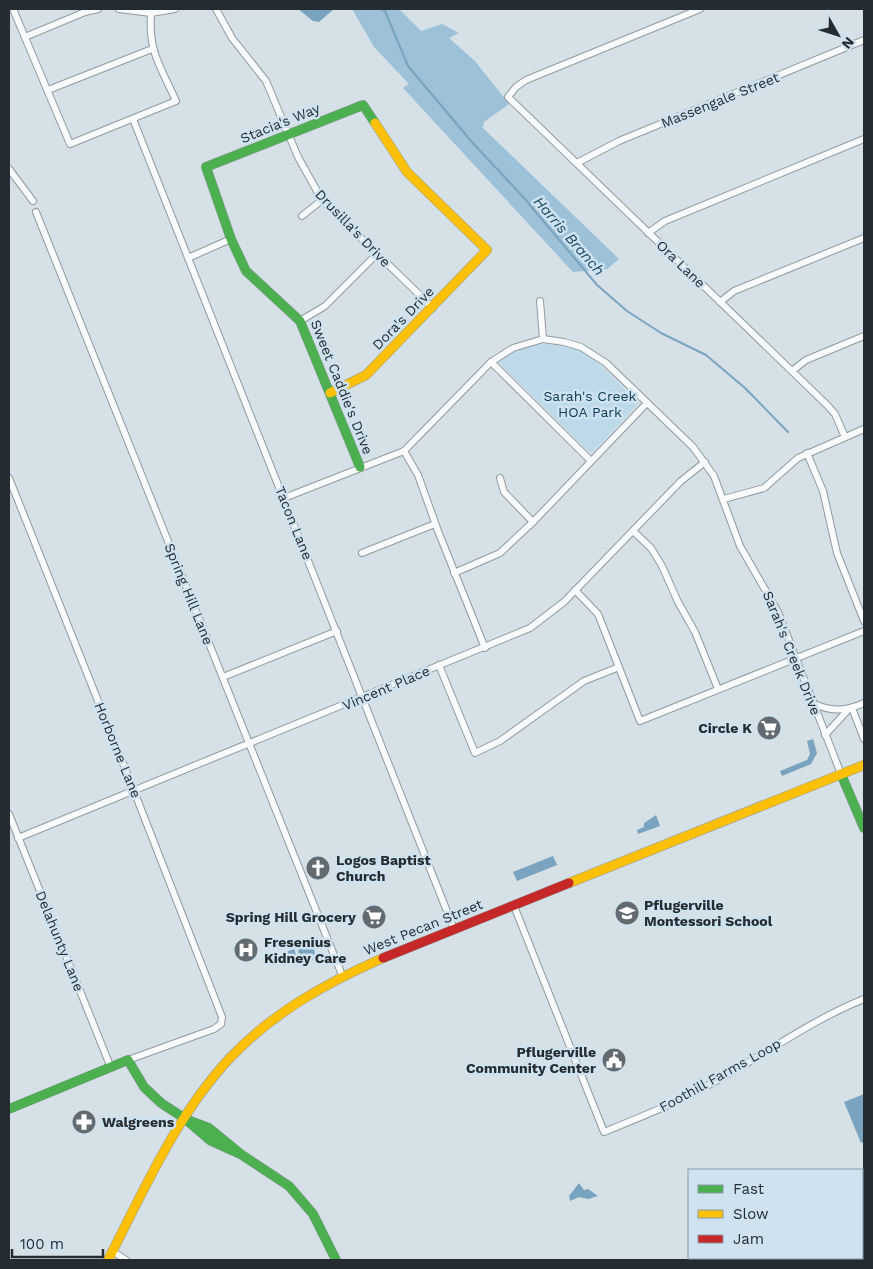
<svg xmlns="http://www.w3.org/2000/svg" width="873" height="1269" font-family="'Work Sans',sans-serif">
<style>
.green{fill:#bdd9ea}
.forest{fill:#9dc1d8}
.water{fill:#79a3be}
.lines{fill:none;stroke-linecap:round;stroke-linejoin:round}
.stream{stroke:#79a3be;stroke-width:2}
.street-casing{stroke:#919a9e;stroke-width:8}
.fast-casing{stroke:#919a9e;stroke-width:10}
.slow-casing{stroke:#919a9e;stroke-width:10}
.jam-casing{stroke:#919a9e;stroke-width:10}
.street{stroke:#f9fafb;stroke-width:6}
.fast{stroke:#4caf50;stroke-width:9}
.slow{stroke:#ffc107;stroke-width:9}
.jam{stroke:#c62828;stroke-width:9}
.labels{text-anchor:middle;stroke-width:5;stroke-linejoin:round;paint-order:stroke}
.street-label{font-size:14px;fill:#252c31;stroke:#cee2ef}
.park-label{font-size:14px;fill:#0c3c55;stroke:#cee2ef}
.poi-label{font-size:14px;font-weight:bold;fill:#252c31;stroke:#cee2ef;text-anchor:start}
.water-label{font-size:15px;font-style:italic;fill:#1c4963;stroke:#cee2ef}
</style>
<rect width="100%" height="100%" fill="#d6e1e7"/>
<path class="green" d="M 549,344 L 577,349 L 592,357 L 639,403 L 592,453 L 588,451 L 499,363 C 507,347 534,344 549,344 Z"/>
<path class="forest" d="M 352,9 L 399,9 L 421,31 L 442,24 L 459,33 L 449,38 L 475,61 L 509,104 L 484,122 L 483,128 L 619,259 L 607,269 L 573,272 L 403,88 L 409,84 L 374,47 Z"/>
<g class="water">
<path d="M 298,9 L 334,9 L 319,22 L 313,21 Z"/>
<path d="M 813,739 L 817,753 L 811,764 L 782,776 L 780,771 L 807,760 L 810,754 L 807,741 Z"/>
<path d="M 656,815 L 660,826 L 638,834 L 637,830 L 644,827 L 644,823 Z"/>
<path d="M 553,856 L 557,865 L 517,881 L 513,872 Z"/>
<path d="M 307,939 C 315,945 318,956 310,963 L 304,962 L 298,952 L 301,942 Z"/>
<path d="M 294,949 L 298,960 L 283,966 L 281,954 Z"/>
<path d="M 864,1094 L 864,1142 L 861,1143 L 844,1102 Z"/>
<path d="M 579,1183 L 584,1190 L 588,1189 L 598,1196 L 588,1199 L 579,1197 L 570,1201 L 569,1196 Z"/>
</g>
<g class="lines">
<path class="stream" d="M 381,9 L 385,11 L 408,66 L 471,141 L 524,198 L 597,285 L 627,311 L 661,333 L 706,355 L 745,388 L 788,432"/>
<defs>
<g id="street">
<path d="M 13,9 L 70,144 L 176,101 C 161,67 148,52 151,13"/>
<path d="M 119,9 L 151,13 L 175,9"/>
<path d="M 216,9 L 232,38 L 266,81 L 298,157 L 322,200 L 433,308"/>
<path d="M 700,9 L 526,80 L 516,87 L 508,97 L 827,405 L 835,414 L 845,437"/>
<path d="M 25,37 L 85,12 L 98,9"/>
<path d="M 48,90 L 152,49"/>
<path d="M 133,119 L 454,929"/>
<path d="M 577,163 L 619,141 L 864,40"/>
<path d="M 9,169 L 33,201"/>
<path d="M 36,212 L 342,975"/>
<path d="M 302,216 L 322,200"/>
<path d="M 648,233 L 665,221 L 864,139"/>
<path d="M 188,258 L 231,239"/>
<path d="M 540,301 L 543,339"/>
<path d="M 720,302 L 734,291 L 864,238"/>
<path d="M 300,321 L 325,306 L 377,254"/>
<path d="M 491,362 L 591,461"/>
<path d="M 792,371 L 806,360 L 864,336"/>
<path d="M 404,451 L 418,475 L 438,531 L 485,648"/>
<path d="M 807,453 L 823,491 L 837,553 L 864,621"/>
<path d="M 9,478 L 134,791 L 222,1017 L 221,1024 L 214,1029 L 128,1060"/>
<path d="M 500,478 L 504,492 L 533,522"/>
<path d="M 284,498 L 404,451 L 491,362 L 513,348 L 543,339 L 564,342 L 581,347 L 606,363 L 693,447 L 714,476 L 740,546 L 778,612 L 841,774"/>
<path d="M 724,499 L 764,488 L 798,458 L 864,429"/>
<path d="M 633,531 L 651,548 L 662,566 L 678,602 L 695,632 L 718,689"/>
<path d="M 362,553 L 435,524"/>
<path d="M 454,573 L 500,553 L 533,522 L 647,403"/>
<path d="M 575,590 L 598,614 L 640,721 L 864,631"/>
<path d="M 439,665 L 475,753 L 500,741 L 584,681 L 619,667"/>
<path d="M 223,677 L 337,631"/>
<path d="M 814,704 C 833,712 846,711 864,703"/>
<path d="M 852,708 L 864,739"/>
<path d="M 825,735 L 848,710"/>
<path d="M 9,814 L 111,1068"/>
<path d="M 18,838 L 530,628 L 564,602 L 681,481 L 705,462"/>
<path d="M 514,906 L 604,1132 C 646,1115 686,1099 725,1076 C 771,1050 814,1019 864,999"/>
<path d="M 112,1251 L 126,1260"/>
<path d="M 862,1253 L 864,1251"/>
<path d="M 853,1260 L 856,1258"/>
</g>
<g id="fast">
<path d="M 360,467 L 300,321 L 246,271 L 231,239 L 206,167 L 363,105 L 375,123"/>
<path d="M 841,774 L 864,828"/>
<path d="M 9,1109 L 128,1060 L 144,1087 L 161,1103 L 184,1118 L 211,1141 L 240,1154"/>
<path d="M 185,1119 L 209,1128 L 242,1155 L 289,1186 L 313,1214 L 336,1260"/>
</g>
<g id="slow">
<path d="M 330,393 L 366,375 L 487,250 L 407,172 L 375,123"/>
<path d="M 569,883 L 864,765"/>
<path d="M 108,1260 C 143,1192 176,1116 229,1059 C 272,1013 326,983 383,958"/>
</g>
<path id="jam" d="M 383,958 L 569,883"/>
</defs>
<use href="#street" class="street-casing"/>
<use href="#fast" class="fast-casing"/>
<use href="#slow" class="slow-casing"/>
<use href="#jam" class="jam-casing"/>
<use href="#street" class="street"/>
<use href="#fast" class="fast"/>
<use href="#slow" class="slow"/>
<use href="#jam" class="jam"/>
</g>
<defs>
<symbol id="supermarket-disc" viewBox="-11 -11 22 22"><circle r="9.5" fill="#636b71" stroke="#cee2ef"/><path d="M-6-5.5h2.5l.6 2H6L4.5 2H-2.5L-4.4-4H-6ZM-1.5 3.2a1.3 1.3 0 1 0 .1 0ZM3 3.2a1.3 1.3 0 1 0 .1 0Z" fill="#fff"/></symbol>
<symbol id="church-disc" viewBox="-11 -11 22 22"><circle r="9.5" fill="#636b71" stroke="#cee2ef"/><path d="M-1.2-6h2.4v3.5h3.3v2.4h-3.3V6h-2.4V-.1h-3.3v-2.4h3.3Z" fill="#fff"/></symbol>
<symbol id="school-disc" viewBox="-11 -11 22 22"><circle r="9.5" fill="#636b71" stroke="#cee2ef"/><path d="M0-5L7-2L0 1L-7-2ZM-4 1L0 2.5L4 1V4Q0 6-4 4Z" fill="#fff"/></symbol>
<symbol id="hospital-disc" viewBox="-11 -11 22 22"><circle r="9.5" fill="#636b71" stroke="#cee2ef"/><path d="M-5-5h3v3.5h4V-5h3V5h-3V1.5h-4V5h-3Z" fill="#fff"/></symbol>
<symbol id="civic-disc" viewBox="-11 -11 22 22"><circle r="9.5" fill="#636b71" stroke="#cee2ef"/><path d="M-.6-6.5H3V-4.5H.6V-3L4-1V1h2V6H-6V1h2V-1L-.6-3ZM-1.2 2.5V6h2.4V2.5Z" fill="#fff"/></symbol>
<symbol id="pharmacy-disc" viewBox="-11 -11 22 22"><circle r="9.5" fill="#636b71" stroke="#cee2ef"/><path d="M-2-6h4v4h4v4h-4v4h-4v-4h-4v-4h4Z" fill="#fff"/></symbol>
</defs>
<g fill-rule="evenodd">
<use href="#supermarket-disc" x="755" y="714" width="28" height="28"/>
<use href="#church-disc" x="304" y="854" width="28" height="28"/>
<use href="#school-disc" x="613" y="899" width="28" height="28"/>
<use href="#supermarket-disc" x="360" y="903" width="28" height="28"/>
<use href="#hospital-disc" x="232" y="936" width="28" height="28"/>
<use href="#civic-disc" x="600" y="1046" width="28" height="28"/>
<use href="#pharmacy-disc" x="70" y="1108" width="28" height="28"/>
</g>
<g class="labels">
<g class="street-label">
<text transform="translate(720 100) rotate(-22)" y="5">Massengale Street</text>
<text transform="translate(280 123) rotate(-22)" y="5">Stacia's Way</text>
<text transform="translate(353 228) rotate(46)" y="5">Drusilla's Drive</text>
<text transform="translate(681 264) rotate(44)" y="5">Ora Lane</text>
<text transform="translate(403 318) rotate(-46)" y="5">Dora's Drive</text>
<text transform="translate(342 387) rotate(68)" y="5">Sweet Caddie's Drive</text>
<text transform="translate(294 523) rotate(68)" y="5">Tacon Lane</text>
<text transform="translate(189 594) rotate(68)" y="5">Spring Hill Lane</text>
<text transform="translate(792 653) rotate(68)" y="5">Sarah's Creek Drive</text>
<text transform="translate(386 688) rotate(-23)" y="5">Vincent Place</text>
<text transform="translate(118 750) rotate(68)" y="5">Horborne Lane</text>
<text transform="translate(423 927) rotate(-22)" y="5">West Pecan Street</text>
<text transform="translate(60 941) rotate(68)" y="5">Delahunty Lane</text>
<text transform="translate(720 1075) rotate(-29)" y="5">Foothill Farms Loop</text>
</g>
<g class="park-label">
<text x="590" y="401">Sarah's Creek<tspan x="590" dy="16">HOA Park</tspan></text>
</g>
<g class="poi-label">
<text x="752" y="733" text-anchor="end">Circle K</text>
<text x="336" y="865">Logos Baptist<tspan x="336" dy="16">Church</tspan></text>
<text x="644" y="910">Pflugerville<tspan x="644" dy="16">Montessori School</tspan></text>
<text x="356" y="922" text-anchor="end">Spring Hill Grocery</text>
<text x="264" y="947">Fresenius<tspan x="264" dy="16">Kidney Care</tspan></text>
<text x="596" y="1057" text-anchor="end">Pflugerville<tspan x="596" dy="16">Community Center</tspan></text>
<text x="102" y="1127">Walgreens</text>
</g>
<g class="water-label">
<text transform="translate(569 236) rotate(49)" y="5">Harris Branch</text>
</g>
</g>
<rect width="873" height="1269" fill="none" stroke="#252c31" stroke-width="20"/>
<rect x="688" y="1169" width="175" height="90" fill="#cee2ef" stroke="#8a99a3"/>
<rect x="698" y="1185" width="25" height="8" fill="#4caf50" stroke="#8a99a3"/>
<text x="733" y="1194" font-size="15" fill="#252c31">Fast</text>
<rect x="698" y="1210" width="25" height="8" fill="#ffc107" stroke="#8a99a3"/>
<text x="733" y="1219" font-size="15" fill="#252c31">Slow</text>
<rect x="698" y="1235" width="25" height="8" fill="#c62828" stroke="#8a99a3"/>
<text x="733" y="1244" font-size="15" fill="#252c31">Jam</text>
<g transform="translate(838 35) rotate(129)" stroke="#cee2ef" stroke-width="4" paint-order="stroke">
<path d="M0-4L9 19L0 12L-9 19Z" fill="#252c31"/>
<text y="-8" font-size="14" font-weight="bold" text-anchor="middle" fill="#252c31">N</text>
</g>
<path d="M12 1249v8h91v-8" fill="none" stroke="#252c31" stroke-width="2.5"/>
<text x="20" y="1249" font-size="15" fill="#252c31" stroke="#cee2ef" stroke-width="4" paint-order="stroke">100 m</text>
</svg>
